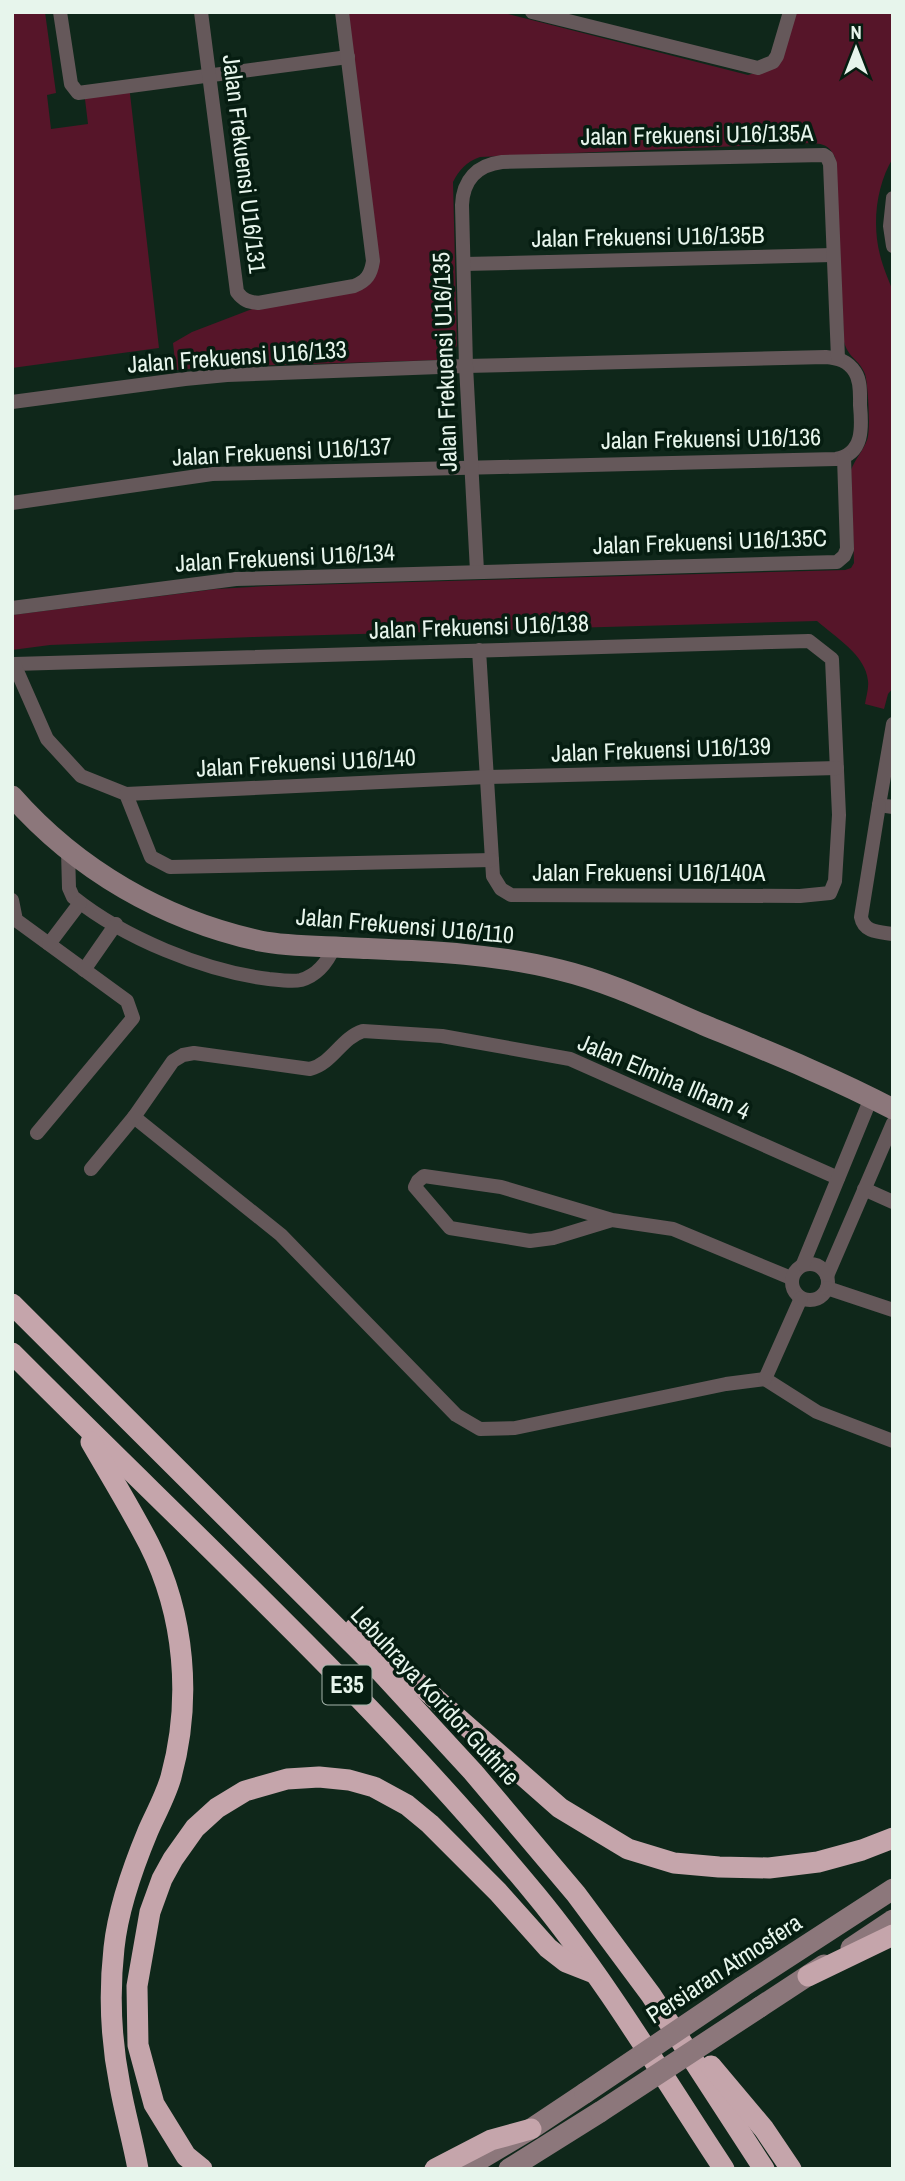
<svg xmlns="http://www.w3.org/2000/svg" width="905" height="2181" font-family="'Archivo Narrow',sans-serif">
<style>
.green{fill:#561529}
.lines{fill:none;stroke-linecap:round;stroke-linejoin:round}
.street{stroke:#65585a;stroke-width:14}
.secondary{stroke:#8c777b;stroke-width:21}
.highway{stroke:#c5a5ab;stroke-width:21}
.secondary-bridge{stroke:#8c777b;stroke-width:21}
.labels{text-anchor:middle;stroke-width:7;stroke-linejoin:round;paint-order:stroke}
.shield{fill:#061d11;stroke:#a4b4aa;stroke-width:2}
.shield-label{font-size:23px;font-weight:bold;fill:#e7f5ec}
.street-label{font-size:24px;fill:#e7f5ec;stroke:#061d11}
</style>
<rect width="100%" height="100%" fill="#0f271a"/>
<g class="green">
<path d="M 12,12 L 45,12 L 56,93 L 47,95 L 51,129 L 88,124 L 84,91 L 129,85 L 159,348 L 12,368 Z"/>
<path d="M 341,12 L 500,12 L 748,75 L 762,71 L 796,12 L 893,12 L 893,158 C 876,186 872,224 880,255 C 883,268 889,280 893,292 L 893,688 L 888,694 L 884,709 L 865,704 C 866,697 869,688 868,681 C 866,655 835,637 817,621 L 253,637 L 50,645 L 12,650 L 12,615 L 216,589 L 269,586 L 845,570 L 851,568 L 854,563 L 851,470 C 855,459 863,451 867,440 C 871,431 868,384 865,374 C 859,359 849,359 844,342 L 835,157 C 829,146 825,144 812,143 L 480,157 C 466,162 459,170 453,182 L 457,345 L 454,353 L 441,360 L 214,367 L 176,370 L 173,343 L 192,332 L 257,307 L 350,291 L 372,264 Z"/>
</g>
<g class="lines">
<g class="street">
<path d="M 60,12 L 71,84 L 78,93 L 348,57"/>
<path d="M 201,12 L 237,292 C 243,300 248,302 258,303 L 354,286 C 367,281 371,274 373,261 L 342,12"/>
<path d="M 532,12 L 758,68 L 773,62 L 777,56 L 790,12"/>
<path d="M 893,198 L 890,226 L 893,246"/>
<path d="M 464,264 L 833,255"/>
<path d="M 12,402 L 185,379 L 227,375 L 466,366 L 826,357 C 838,358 848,361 855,372 C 861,381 860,394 860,405 C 862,427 864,454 836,459 L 212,474 L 12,503"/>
<path d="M 477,571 L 466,366 L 462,205 C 463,180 477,165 502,162 L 824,155 L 827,157 L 830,164 L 838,358"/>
<path d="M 12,608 L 236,579 L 837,562 L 844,556 L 847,549 L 844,457"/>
<path d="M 12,664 L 14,664 L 809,641 L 832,659 L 839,815 L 835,881 L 830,893 L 800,896 L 511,895 L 501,889 L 493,876 L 479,650"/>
<path d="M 14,664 L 47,739 L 81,776 L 126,794 L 151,857 L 170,867 L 492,860"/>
<path d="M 893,724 L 879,805 L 893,807"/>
<path d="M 126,794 L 487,777 L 837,768"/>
<path d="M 879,805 L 861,917 C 864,933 880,932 893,934"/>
<path d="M 68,851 L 69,888 L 73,897 C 124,938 204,971 269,979 C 279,980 292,982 301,980 C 318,975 328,961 334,947"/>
<path d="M 12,900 L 16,920 L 127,1001 L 133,1018 L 37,1133"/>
<path d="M 49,944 L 80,903"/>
<path d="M 84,970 L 116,924"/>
<path d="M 134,1117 L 281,1235 L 456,1415 L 480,1429 L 515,1428 L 726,1384 L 765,1379"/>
<path d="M 91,1169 L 134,1117 L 173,1061 L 183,1055 L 194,1053 L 310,1069 C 333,1063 341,1038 363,1031 L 442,1036 L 570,1059 L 838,1178"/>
<path d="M 864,1189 L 893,1202"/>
<path d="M 612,1220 L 553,1238 L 530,1241 L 450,1228 L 415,1187 L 418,1181 L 424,1176 L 501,1187 L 612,1220 L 673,1229 L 791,1278"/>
<circle cx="810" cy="1282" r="18"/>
<path d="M 803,1264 L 871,1098"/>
<path d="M 827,1276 L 893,1123"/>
<path d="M 827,1288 L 893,1310"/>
<path d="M 765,1379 L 817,1412 L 893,1441"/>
<path d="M 765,1379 L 801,1298"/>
</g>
<g class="secondary">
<path d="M 12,796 C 77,870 164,920 260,941 C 290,947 324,946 355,948 C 424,951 493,953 560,970 C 610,982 657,1005 704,1025 C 767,1051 832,1077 893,1109"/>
<path d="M 851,1948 L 893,1920"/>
<path d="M 742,1987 L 893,1889"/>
<path d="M 760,2007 L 824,1965"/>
<path d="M 464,2169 L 531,2129 L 585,2093"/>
<path d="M 509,2169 L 600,2112"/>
</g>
<g class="highway">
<path d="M 12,1304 L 380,1671 L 473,1772 L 576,1894 L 651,1995 L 764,2169"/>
<path d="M 12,1353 C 189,1531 376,1701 536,1895 C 606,1980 663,2077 724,2169"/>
<path d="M 91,1442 C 110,1475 131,1509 149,1544 C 185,1615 192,1700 171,1777 C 166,1795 156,1813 148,1831 C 133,1867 118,1909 114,1948 C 109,1993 111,2041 120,2086 C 125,2114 133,2141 138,2169"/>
<path d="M 355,1628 L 560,1808 L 628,1849 L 674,1863 L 719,1867 L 769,1868 L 818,1862 L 862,1850 L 893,1838"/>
<path d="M 808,1976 L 893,1935"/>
<path d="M 711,2066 L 764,2129 L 791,2169"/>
<path d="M 202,2169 L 186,2156 L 154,2104 L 138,2045 L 137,1986 L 150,1912 L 162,1879 L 173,1859 L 195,1828 L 217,1808 L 245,1791 L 287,1779 L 319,1777 L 349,1780 L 374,1787 L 407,1805 L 430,1824 L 498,1892 L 548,1948 L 566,1962 L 594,1973"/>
<path d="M 435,2169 L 491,2140 L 531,2129"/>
</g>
<g class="secondary-bridge">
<path d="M 585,2093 L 742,1987"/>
<path d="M 600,2112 L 760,2007"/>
</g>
</g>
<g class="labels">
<rect class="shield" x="322.5" y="1665.5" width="49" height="39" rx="5"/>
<g class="shield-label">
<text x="347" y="1693">E35</text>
</g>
<g class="street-label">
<text transform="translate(697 135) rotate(-1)" y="8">Jalan Frekuensi U16/135A</text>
<text transform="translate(244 164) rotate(83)" y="8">Jalan Frekuensi U16/131</text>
<text transform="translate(648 237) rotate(-1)" y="8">Jalan Frekuensi U16/135B</text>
<text transform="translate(237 357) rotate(-4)" y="8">Jalan Frekuensi U16/133</text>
<text transform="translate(445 362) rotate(-92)" y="8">Jalan Frekuensi U16/135</text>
<text transform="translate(711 439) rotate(-1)" y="8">Jalan Frekuensi U16/136</text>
<text transform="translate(282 452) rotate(-3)" y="8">Jalan Frekuensi U16/137</text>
<text transform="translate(710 542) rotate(-2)" y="8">Jalan Frekuensi U16/135C</text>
<text transform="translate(285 558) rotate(-3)" y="8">Jalan Frekuensi U16/134</text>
<text transform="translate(479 627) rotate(-2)" y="8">Jalan Frekuensi U16/138</text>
<text transform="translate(661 750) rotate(-2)" y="8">Jalan Frekuensi U16/139</text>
<text transform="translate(306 763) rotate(-3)" y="8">Jalan Frekuensi U16/140</text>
<text x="649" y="881">Jalan Frekuensi U16/140A</text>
<text transform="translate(405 926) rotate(5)" y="8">Jalan Frekuensi U16/110</text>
<text transform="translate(664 1077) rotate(23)" y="8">Jalan Elmina Ilham 4</text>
<text transform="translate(435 1696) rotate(47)" y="8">Lebuhraya Koridor Guthrie</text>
<text transform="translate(724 1969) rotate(-33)" y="8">Persiaran Atmosfera</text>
</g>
</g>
<rect width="905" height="2181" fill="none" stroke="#e7f5ec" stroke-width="28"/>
<g transform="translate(856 49)" stroke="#061d11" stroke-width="5" paint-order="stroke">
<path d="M0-5L12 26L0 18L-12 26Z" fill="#e7f5ec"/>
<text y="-10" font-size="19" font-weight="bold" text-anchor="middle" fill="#e7f5ec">N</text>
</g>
</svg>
